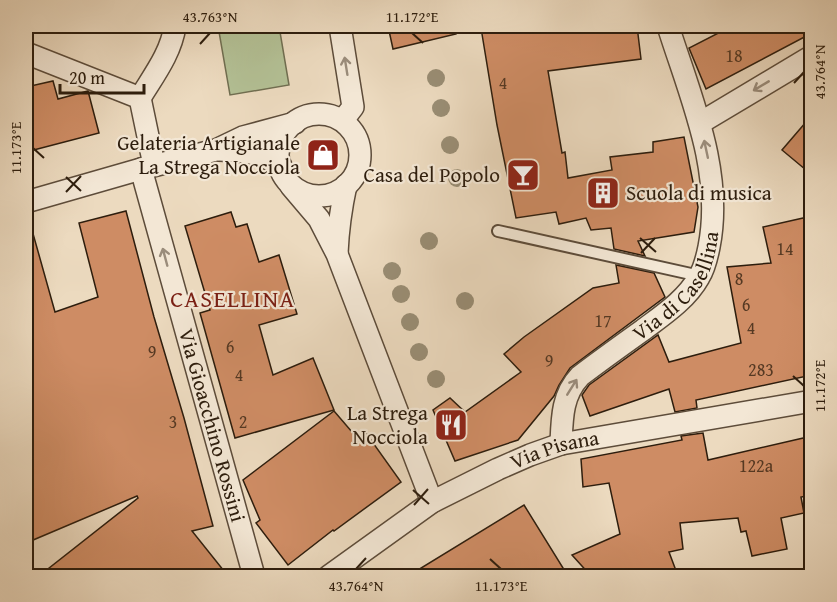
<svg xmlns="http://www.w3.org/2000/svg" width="837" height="602" font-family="'Gentium Book Plus',serif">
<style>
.green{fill:#b3c095;stroke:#706e51;stroke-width:1.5}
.building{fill:#ce8c64;stroke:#2d1d0d;stroke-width:1.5}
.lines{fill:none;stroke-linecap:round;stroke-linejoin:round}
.service-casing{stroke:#5d4c3a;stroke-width:14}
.minor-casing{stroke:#5d4c3a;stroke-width:24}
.service{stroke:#f3e7d5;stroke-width:10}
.minor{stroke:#f3e7d5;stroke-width:21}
.tree{fill:#998d74}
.oneway{stroke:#9a8c7b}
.ticks{fill:none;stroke:#2d1d0d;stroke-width:2}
.labels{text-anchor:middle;stroke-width:4.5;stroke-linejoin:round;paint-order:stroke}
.number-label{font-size:18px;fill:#553923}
.poi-label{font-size:21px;fill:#2d1d0d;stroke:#f3e7d5;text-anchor:end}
.street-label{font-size:21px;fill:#2d1d0d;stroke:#f3e7d5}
.quarter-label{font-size:24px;letter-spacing:1.5px;fill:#7a1f14;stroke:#f3e7d5}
.neatline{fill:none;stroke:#2d1d0d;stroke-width:2}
.ticks-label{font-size:15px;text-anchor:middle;fill:#2d1d0d}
</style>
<rect width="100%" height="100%" fill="#ecdabf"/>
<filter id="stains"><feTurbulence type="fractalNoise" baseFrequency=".00333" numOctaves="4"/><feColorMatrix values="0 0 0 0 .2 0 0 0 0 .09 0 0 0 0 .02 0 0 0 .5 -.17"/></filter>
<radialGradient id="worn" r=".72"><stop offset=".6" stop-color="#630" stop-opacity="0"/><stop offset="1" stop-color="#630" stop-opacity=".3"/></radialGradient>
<path class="green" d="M 218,26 L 279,26 L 289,85 L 230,95 Z"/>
<g class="building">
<path d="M 388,26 L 455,26 L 456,34 L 393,49 Z"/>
<path d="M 494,26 L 637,26 L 641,59 L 548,71 L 562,153 L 565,152 L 568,178 L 612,170 L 610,157 L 653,152 L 653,142 L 684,137 L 698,207 L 694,232 L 638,241 L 645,256 L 614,249 L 611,228 L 591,230 L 586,218 L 559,224 L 556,212 L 516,218 L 497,125 L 481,28 Z"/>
<path d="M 732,26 L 812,26 L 812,33 L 706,89 L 689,48 Z"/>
<path d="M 53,81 L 58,99 L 88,91 L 99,133 L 26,152 L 26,87 Z"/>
<path d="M 812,115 L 812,175 L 782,150 Z"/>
<path d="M 126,211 L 154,317 L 184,418 L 213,526 L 192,531 L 228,576 L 39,576 L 138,498 L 137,496 L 26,543 L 26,231 L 32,230 L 55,312 L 98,297 L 79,223 Z"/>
<path d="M 231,212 L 236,227 L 247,224 L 259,262 L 279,255 L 297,314 L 259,325 L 273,375 L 313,358 L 334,410 L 235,438 L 200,313 L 210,310 L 185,226 Z"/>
<path d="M 812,216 L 812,375 L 696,400 L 697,408 L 675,412 L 669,389 L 590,416 L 582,395 L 589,385 L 658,335 L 669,362 L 741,343 L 727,267 L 771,263 L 763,227 Z"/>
<path d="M 616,265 L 654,273 L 665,297 L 570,368 L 559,385 L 554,396 L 518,440 L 455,461 L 433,410 L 450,398 L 465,412 L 521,372 L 504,354 L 524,337 L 593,288 L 619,283 Z"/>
<path d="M 334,411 L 358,439 L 366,433 L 401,482 L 334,531 L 333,530 L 288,565 L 256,523 L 260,520 L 243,480 Z"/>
<path d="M 703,433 L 708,460 L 812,436 L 812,495 L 801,497 L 804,513 L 781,518 L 787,549 L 752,556 L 746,531 L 741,532 L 738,518 L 680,523 L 683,549 L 669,552 L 678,576 L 630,576 L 627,571 L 608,576 L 591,576 L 572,555 L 620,534 L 609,483 L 583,487 L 581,459 L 682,440 L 681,436 Z"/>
<path d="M 524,505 L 568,576 L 408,576 Z"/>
</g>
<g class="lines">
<defs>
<path id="service" d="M 498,231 L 700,276"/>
<g id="minor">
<path d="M 340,26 L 353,107 L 343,120"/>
<path d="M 26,53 L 140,98 L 154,165"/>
<path d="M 140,98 C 154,75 171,53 175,26"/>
<circle cx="319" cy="155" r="41"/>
<path d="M 700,123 L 812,56"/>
<path d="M 219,150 C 244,151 260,152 281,166"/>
<path id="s1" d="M 141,169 L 254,576"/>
<path d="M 291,186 L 319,219 L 337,254 L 432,502"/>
<path d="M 26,202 L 141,169 L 216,150 L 243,137 L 295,123"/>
<path d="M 337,253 C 338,230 341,208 346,185"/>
<path id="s2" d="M 561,444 C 562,418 562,395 580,376 C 601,360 622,345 643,330 C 663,315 686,300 699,277 C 704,269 707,257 709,247 C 724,171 690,96 668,26"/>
<path id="s3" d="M 329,576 L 432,502 L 498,469 L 530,455 L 561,444 L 812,401"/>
</g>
</defs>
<use href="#service" class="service-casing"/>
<use href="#minor" class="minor-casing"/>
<use href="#service" class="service"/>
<use href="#minor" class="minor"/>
</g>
<g class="tree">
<circle cx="436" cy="78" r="9"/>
<circle cx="441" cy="108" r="9"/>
<circle cx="450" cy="145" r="9"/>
<circle cx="457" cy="178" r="9"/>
<circle cx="429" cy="241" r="9"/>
<circle cx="392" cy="271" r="9"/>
<circle cx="401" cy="294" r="9"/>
<circle cx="465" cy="301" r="9"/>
<circle cx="410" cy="322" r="9"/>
<circle cx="419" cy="352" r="9"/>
<circle cx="436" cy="379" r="9"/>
</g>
<defs><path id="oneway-shaft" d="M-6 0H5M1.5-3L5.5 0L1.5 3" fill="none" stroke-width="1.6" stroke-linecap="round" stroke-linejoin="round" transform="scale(1.5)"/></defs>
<g class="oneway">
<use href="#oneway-shaft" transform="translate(346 66) rotate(-99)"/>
<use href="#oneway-shaft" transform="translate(761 86) rotate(149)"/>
<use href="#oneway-shaft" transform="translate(706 149) rotate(-102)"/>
<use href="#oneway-shaft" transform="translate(165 257) rotate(-105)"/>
<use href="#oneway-shaft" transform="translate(572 387) rotate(-58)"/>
</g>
<path class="ticks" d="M 412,33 L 423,43M 200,44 L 210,33M 794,83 L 804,72M 33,148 L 44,158M 66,177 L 81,191M 66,192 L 81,176M 640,238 L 656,252M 641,253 L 655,238M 793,376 L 804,386M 413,490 L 429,504M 414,505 L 428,489M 490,559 L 501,569M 356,569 L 366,558"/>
<defs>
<symbol id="shop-square" viewBox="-11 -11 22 22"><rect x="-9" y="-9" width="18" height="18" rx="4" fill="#8f2418" stroke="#f3e7d5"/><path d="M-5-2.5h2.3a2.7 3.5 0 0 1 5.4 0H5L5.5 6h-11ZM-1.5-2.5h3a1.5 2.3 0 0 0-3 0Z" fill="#fff"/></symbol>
<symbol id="bar-square" viewBox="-11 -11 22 22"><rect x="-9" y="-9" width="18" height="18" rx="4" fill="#8f2418" stroke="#f3e7d5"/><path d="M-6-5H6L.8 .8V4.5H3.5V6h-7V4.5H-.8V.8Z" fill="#fff"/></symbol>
<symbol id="building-square" viewBox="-11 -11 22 22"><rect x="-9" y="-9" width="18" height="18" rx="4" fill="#8f2418" stroke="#f3e7d5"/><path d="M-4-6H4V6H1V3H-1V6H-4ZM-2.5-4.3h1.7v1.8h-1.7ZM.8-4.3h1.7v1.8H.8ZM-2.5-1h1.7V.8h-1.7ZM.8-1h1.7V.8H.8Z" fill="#fff"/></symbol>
<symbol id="restaurant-square" viewBox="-11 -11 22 22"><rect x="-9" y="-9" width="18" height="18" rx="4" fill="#8f2418" stroke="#f3e7d5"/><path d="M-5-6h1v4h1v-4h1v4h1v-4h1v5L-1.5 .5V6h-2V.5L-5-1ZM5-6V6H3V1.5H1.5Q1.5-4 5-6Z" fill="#fff"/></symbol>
</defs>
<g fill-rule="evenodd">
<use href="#shop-square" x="304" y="136" width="38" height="38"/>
<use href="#bar-square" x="504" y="156" width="38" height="38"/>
<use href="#building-square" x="584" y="174" width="38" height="38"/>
<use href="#restaurant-square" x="432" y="406" width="38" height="38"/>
</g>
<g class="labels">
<g class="number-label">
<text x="734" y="62">18</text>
<text x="503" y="89">4</text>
<text x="785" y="255">14</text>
<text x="739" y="285">8</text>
<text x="746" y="311">6</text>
<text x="603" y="327">17</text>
<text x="751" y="334">4</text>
<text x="230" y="353">6</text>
<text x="152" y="358">9</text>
<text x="549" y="367">9</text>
<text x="761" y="376">283</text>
<text x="239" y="381">4</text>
<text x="173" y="428">3</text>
<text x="243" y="428">2</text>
<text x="756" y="472">122a</text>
</g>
<g class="poi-label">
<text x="300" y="150">Gelateria Artigianale<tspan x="300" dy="24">La Strega Nocciola</tspan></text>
<text x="500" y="182">Casa del Popolo</text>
<text x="626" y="200" text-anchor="start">Scuola di musica</text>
<text x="428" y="420">La Strega<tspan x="428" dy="24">Nocciola</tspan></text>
</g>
<g class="street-label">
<text dy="7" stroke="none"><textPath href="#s2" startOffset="208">Via di Casellina</textPath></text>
<text dy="7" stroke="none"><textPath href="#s1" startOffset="266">Via Gioacchino Rossini</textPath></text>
<text dy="7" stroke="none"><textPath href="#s3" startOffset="261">Via Pisana</textPath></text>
</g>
<g class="quarter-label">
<text x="233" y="307">CASELLINA</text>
</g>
</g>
<rect width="837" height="602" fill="none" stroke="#ecdabf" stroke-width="66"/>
<path d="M60 84v9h84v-9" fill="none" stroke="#2d1d0d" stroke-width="3"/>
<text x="69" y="84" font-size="18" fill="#2d1d0d" stroke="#f3e7d5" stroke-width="4.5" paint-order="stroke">20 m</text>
<rect x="33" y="33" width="771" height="536" class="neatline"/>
<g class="ticks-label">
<text x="210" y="22">43.763°N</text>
<text x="412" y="22">11.172°E</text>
<text transform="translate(820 72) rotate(-90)" y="5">43.764°N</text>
<text transform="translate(16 148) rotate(-90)" y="5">11.173°E</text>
<text transform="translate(820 386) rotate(-90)" y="5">11.172°E</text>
<text x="356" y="591">43.764°N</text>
<text x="501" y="591">11.173°E</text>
</g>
<rect width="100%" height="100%" filter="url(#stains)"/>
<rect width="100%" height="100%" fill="url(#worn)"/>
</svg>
